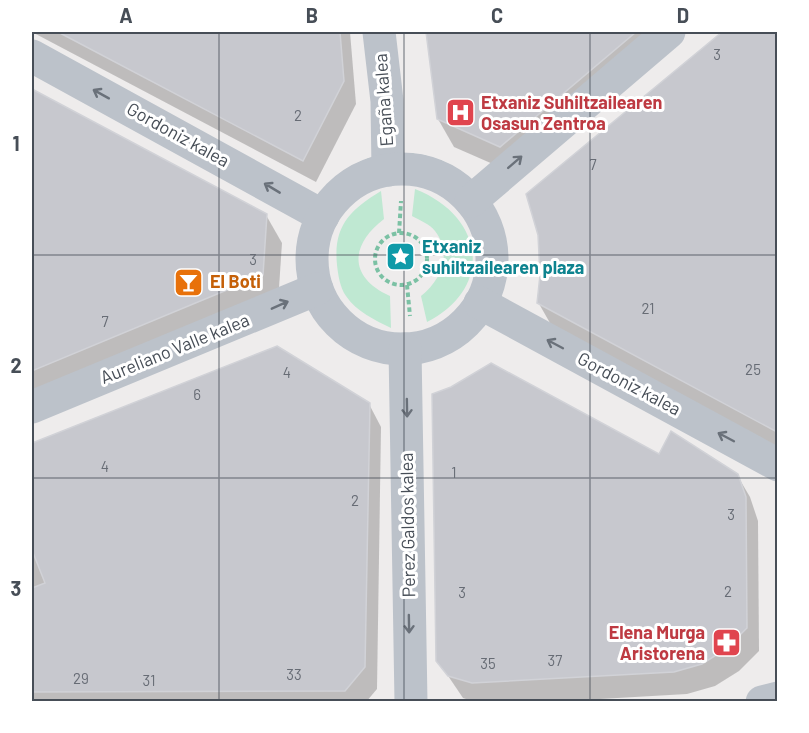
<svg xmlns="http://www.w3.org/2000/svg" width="809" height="733" font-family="Barlow,sans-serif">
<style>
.green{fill:#bfe8d2}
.shadow{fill:#0003}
.building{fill:#c7c8ce;stroke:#d1d2d7;stroke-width:1.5}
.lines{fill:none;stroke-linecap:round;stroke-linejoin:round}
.path{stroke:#7bc1a4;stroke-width:4;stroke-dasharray:4.5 3;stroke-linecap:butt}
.minor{stroke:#bcc2ca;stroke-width:33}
.oneway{stroke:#6a717a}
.grid{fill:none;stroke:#474e57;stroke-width:1.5;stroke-opacity:0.55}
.labels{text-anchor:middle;stroke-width:6;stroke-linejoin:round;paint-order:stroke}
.number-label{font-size:15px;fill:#676c75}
.street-label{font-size:18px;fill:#474e57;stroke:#fff}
.health-label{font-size:18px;font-weight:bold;fill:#be3a42;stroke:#fff;text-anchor:start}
.culture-label{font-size:18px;font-weight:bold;fill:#0d838f;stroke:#fff;text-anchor:start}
.food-label{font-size:18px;font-weight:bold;fill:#c56008;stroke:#fff;text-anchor:start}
.neatline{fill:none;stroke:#474e57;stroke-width:2}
.grid-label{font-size:20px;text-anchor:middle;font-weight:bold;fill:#474e57}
</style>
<rect width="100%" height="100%" fill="#eeecec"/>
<g class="green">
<path d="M 415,189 C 484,216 495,287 427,322 L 421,296 C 441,280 453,254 435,231 C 430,224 419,220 412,216 Z"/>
<path d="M 381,191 L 384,219 C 350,245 348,277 390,296 L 391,328 C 375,320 357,312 346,296 C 340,288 338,274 337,265 C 333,226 350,210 381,191 Z"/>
</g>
<g class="shadow">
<path d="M 32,32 L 350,32 L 356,104 L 316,182 Z"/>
<path d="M 428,32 L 683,32 L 516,174 L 454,147 L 438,119 Z"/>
<path d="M 724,32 L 778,32 L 778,450 L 554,330 L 538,302 L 541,275 L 539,235 L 528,194 Z"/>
<path d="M 32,90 L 266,215 L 282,243 L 278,303 L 32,405 Z"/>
<path d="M 277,348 L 369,404 L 381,427 L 377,689 L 366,702 L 32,702 L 32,445 Z"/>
<path d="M 659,456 L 737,475 L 750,497 L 758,521 L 759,651 L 739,671 L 715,686 L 687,694 L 548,702 L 475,702 L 463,698 L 438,661 Z"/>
</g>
<g class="building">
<path d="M 58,32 L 340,32 L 344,81 L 303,161 Z"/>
<path d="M 426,32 L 636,32 L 500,147 L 437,119 Z"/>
<path d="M 722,32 L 777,32 L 777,432 L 537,303 L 540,275 L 538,235 L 526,194 Z"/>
<path d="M 32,89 L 267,214 L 263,275 L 32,371 Z"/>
<path d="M 277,346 L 370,403 L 365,667 L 345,691 L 32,692 L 32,588 L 45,583 L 32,550 L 32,443 Z"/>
<path d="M 491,363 L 659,454 L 671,431 L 738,474 L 746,497 L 747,628 L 726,649 L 702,664 L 674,672 L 472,683 L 448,676 L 436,661 L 432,394 L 451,387 Z"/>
</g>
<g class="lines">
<g class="path">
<circle cx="402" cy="257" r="102"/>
<circle cx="401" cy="259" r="26"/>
<path d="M 399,233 L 401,201"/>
<path d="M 407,285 L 410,316"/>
</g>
<g class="minor">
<path d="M 379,32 L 387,101 L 388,170"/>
<path d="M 32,56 L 323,216"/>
<circle cx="402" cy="259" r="90"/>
<path d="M 471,201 L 669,32"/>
<path d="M 480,303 L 778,465"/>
<path d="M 405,349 L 411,702"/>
<path d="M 32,407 L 317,289"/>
<path d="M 762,702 L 778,698"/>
</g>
</g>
<defs><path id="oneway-shaft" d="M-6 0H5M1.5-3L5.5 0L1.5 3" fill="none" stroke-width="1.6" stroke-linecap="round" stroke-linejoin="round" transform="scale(1.5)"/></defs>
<g class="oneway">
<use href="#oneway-shaft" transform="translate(101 94) rotate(-151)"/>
<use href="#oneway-shaft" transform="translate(515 162) rotate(-41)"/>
<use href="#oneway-shaft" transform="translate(272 188) rotate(-149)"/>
<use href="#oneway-shaft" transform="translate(280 305) rotate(-24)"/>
<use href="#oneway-shaft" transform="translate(555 344) rotate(-152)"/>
<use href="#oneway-shaft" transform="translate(407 408) rotate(89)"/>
<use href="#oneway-shaft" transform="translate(726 437) rotate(-152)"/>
<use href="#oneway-shaft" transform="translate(409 624) rotate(89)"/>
</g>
<path class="grid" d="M 219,32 L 219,702M 404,32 L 404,702M 590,32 L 590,702M 32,255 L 778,255M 32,478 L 778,478"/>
<defs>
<symbol id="hospital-square" viewBox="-11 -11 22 22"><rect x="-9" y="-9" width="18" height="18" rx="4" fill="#e0444e" stroke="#fff"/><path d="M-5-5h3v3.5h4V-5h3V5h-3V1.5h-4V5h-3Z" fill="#fff"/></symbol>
<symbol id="sight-square" viewBox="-11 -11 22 22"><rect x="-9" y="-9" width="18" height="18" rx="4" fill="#0f9aa8" stroke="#fff"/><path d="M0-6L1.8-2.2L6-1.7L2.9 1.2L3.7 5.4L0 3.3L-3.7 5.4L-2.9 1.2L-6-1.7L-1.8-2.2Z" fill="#fff"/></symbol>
<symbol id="bar-square" viewBox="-11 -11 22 22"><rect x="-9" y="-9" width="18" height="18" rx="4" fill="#e8710a" stroke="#fff"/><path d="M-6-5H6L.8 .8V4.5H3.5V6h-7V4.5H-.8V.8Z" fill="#fff"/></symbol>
<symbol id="pharmacy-square" viewBox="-11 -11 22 22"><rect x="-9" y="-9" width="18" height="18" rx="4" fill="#e0444e" stroke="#fff"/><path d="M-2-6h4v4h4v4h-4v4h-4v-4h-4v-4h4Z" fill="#fff"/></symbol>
</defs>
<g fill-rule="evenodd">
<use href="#hospital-square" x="444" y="96" width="33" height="33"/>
<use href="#sight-square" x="384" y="240" width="33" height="33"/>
<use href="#bar-square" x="172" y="266" width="33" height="33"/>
<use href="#pharmacy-square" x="710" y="626" width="33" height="33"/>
</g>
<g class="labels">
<g class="number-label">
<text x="717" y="60">3</text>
<text x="298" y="121">2</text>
<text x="593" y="170">7</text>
<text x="253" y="265">3</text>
<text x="648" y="314">21</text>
<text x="105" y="327">7</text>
<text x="753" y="375">25</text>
<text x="287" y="378">4</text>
<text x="197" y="400">6</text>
<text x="105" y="472">4</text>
<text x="454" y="478">1</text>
<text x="355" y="506">2</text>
<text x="731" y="520">3</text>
<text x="728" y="597">2</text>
<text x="462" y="598">3</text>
<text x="555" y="666">37</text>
<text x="488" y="669">35</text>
<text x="294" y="680">33</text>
<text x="81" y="684">29</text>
<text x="149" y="686">31</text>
</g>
<g class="street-label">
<text transform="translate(384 100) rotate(-94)" y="6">Egaña kalea</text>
<text transform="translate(178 135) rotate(29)" y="6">Gordoniz kalea</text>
<text transform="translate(175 349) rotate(-22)" y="6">Aureliano Valle kalea</text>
<text transform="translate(629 384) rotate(28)" y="6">Gordoniz kalea</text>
<text transform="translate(408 525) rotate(-91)" y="6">Perez Galdos kalea</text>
</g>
<g class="health-label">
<text x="481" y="109">Etxaniz Suhiltzailearen<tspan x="481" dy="21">Osasun Zentroa</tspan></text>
<text x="705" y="639" text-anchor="end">Elena Murga<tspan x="705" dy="21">Aristorena</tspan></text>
</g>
<g class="culture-label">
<text x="422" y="253">Etxaniz<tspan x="422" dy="21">suhiltzailearen plaza</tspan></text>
</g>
<g class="food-label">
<text x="210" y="288">El Boti</text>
</g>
</g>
<rect width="809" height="733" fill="none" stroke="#ffffff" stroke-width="66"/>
<rect x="33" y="33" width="743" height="667" class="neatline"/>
<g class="grid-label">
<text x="126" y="23">A</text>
<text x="312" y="23">B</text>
<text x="497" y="23">C</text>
<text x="683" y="23">D</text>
<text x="16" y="151">1</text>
<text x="16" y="373">2</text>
<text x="16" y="596">3</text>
</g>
</svg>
